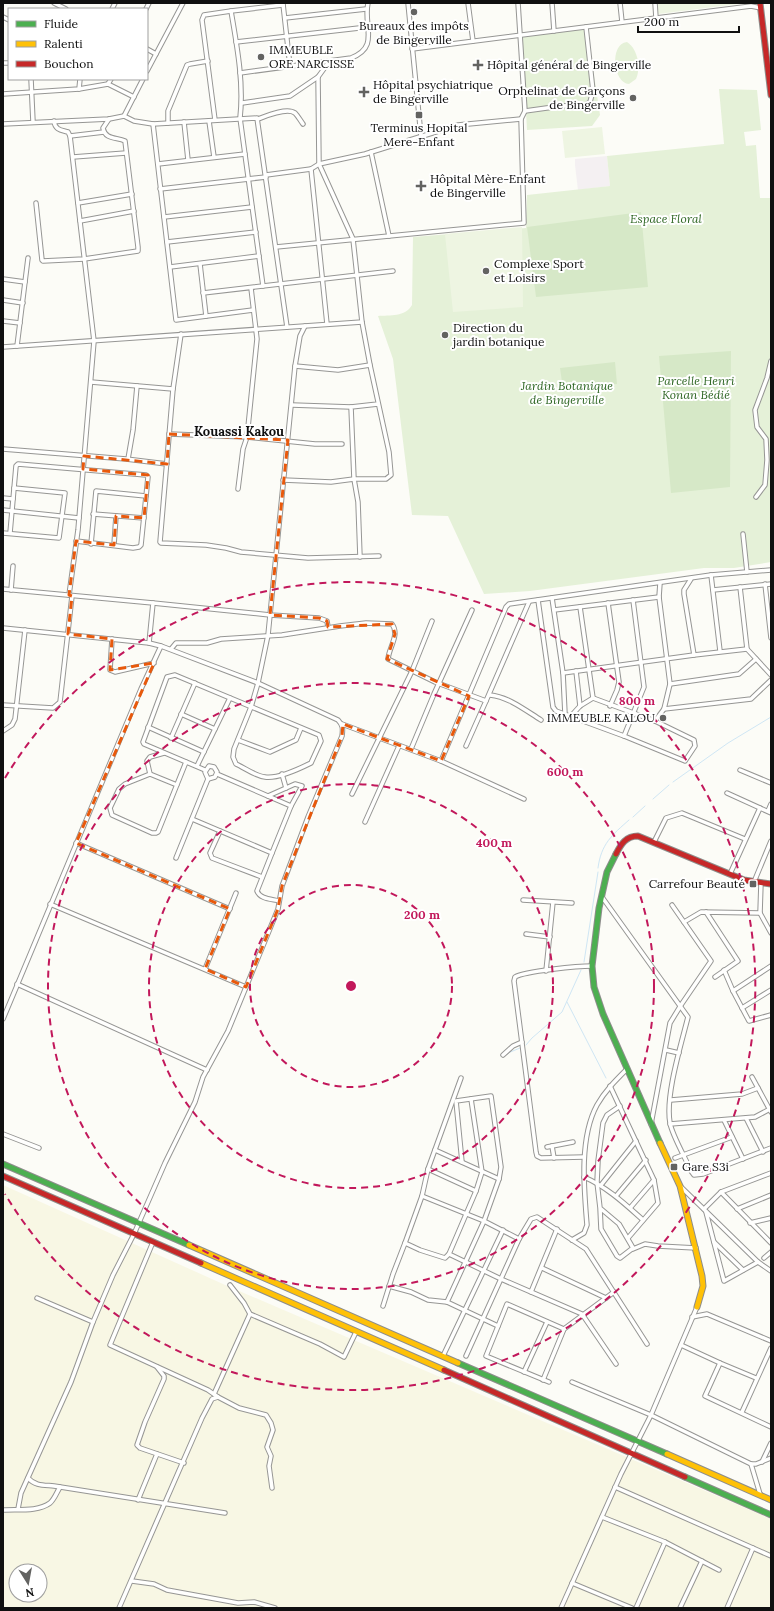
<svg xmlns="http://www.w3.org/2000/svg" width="774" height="1611" font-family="Lora,serif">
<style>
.industrial{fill:#f4f0f2}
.farmland{fill:#f8f7e4;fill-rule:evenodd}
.green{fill:#e5f1d8}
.forest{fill:#d6e8c7}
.pitch{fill:#eef5e2}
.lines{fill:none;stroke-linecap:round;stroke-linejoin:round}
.stream{stroke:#cfe6f4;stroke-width:1}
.street-casing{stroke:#969694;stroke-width:5.5}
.fast-casing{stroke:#8d8d8b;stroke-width:7}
.slow-casing{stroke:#8d8d8b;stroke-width:7}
.jam-casing{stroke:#8d8d8b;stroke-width:7}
.street{stroke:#fffffe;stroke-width:3.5}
.fast{stroke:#4caf50;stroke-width:5}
.slow{stroke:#ffc107;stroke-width:5}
.jam{stroke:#c62828;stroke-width:5}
.marked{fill:none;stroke:#e8590c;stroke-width:3;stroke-dasharray:8 5;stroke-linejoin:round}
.ring{fill:none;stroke:#c2185b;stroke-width:2;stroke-dasharray:7 5}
.poi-dot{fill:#636361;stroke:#fff;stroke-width:1.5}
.labels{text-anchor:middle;stroke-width:4;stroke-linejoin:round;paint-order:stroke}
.poi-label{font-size:12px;fill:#101010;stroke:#fff;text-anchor:start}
.park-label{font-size:12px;font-style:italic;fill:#2e6623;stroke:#fff}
.neighbourhood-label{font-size:13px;font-weight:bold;fill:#101010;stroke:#fff}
.centre{fill:#c2185b;stroke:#fff;stroke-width:2}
.ring-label{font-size:12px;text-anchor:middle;font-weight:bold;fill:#c2185b;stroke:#fff;stroke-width:4;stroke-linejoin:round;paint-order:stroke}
</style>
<rect width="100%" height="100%" fill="#fcfcf7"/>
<path class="industrial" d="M 607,156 L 610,186 L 578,190 L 575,165 L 575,159 Z"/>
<path class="farmland" d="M 3,1185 L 223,1284 L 771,1519 L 771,1608 L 3,1608 ZM 16,1571 L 40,1571 L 40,1595 L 16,1595 Z"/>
<g class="green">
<path d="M 587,29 L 600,115 L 592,126 L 527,130 L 522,35 Z"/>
<path d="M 627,42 C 638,49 641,68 636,79 L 629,84 C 613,83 609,44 627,42 Z"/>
<path d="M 719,89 L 757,90 L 761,130 L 744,132 L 746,146 L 756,145 L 760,198 L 771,198 L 771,562 L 734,568 L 704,568 L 530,591 L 484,594 L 448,516 L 412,515 L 393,359 L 378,316 C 390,315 405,317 412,305 L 413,237 L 526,228 L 527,195 L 610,186 L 607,156 L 724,144 Z"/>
</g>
<g class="forest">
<path d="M 641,212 L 648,287 L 536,297 L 527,227 Z"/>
<path d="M 731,351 L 730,487 L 671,493 L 659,356 Z"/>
<path d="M 615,362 L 617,384 L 563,389 L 560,368 Z"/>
</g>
<g class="pitch">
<path d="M 657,3 L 746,3 L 658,14 Z"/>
<path d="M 602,127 L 605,154 L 565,158 L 562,131 Z"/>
<path d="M 522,227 L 523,307 L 453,312 L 445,234 Z"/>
</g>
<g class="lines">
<g class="stream">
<path d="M 673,782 L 728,743 L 771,717"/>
<path d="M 653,799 L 669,785"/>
<path d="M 633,817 L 645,806"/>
<path d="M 598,868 C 601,844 612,835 629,820"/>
<path d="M 584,962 L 598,872"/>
<path d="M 567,1002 L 606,1078"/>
<path d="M 526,1045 L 532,1038 L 562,1012 L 581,970"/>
<path d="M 508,1053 L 520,1048"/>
</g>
<defs>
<g id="street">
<path d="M 54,3 L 66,9"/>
<path d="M 408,3 L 421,136"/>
<path d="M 468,3 L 473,41"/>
<path d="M 552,3 L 554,31"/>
<path d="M 620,3 L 622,22"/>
<path d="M 655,3 L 656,18"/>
<path d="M 283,4 L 290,66"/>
<path d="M 112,9 L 115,3"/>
<path d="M 146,9 L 149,3"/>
<path d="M 231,11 C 237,46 244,83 240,118 L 263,286"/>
<path d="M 3,17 L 9,20"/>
<path d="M 285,18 L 366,9"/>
<path d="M 236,42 L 368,27"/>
<path d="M 147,49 L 156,54"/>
<path d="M 412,49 L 751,6 L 761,8"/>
<path d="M 329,61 L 326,66 L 318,77 L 319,164 L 353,239 L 362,322 L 370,365 L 389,452 L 391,475 L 386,479 L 354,479 L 351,407 L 378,404"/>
<path d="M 3,63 L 9,63"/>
<path d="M 147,71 L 183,3"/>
<path d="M 240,73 L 351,58 C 380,47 363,26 368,3"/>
<path d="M 31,79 L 33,122"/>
<path d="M 108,84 L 111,79"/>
<path d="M 79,89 L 80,79"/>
<path d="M 3,94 L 79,89 L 108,84 L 134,97"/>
<path d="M 242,103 L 290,96 L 318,77"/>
<path d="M 525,111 L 561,106 L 585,105 L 590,102 L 593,91 L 586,27"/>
<path d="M 124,116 L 143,79"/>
<path d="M 258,119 C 266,116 287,107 295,113 C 298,116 300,120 303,124"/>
<path d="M 215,120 L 202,20 L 204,15 L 231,11 L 283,5"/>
<path d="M 54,121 C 55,130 61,130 68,132 L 70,136 L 94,341 L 78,530 L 69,595"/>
<path d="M 209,121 L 214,157"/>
<path d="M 184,122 L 188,160"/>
<path d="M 168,123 L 168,111 L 187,65 L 190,64 L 208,61"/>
<path d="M 3,124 L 109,119 L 124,116 L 134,121 L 153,124 L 257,118 L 287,327"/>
<path d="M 153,124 L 176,320 L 253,310"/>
<path d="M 70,136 L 104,132"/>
<path d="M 371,152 L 389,236"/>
<path d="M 73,157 L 126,153"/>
<path d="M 158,164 L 245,154"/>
<path d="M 266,175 L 311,169"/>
<path d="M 160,189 L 266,177"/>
<path d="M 36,203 L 42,260 L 43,261 L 84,259 L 138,251 L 138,247 L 125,141 C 117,137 105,140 103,128 L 109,119"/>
<path d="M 78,203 L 132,194"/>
<path d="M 164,217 L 252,207"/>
<path d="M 80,221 L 134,211"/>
<path d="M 167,242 L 256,232"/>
<path d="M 276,247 L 524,223 L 521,119 L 525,111 L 518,3"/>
<path d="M 200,264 L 206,316"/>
<path d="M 170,267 L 259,256"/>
<path d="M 3,279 L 25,282"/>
<path d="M 203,293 L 393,271"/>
<path d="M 3,300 L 23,303"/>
<path d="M 3,321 L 20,323"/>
<path d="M 327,324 L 311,169 L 319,164 L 365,154 L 458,125 L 521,119"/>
<path d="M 181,334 L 173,389 L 160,542 L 161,543 L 206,545 L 226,548 L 241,552 L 308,558 L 379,556"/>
<path d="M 17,346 L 28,258"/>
<path d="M 3,347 L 362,322"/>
<path d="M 295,366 L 338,370 L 370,365"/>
<path d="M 91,382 L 173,389"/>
<path d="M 292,405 L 351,407"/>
<path d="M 169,434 L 247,437 L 315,444 L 342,444"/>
<path d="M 3,449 L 126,459 L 167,464"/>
<path d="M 128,459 L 133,430 L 137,386"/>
<path d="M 283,480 L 331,482 L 354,479 L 358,502 L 360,557"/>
<path d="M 238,489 L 243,449 L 247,437 L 257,339 L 251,288"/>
<path d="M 756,497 L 765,485 L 767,460 L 766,439 L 757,427 L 755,410 L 767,378 L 771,361"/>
<path d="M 3,498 L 13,499"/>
<path d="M 3,510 L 79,518"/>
<path d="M 93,514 L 144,518"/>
<path d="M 3,533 L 59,538 L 65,493 L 14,488"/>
<path d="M 10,533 L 16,466 L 18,464 L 146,475 L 148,477 L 141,545 L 139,547 L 133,548 L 76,541"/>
<path d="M 743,534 L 747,572"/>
<path d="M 91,544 L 96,491 L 146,496"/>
<path d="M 114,545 L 116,516"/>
<path d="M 711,575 L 720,651"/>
<path d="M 691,579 L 684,590 L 684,594 L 694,655"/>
<path d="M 765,584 L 771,638"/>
<path d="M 740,587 L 747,649 L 771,675"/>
<path d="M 3,589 L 153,603 L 149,643"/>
<path d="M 11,590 L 13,566"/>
<path d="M 713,590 L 771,584"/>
<path d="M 552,598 L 563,673 L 565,714"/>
<path d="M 538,600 L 553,707 L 556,711 L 624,736 L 685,761 L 695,746 L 694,740 L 655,721 L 593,698"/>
<path d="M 153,603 L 270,615 L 319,618 L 327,621 L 328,627"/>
<path d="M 608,603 L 619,682 L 617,690 L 610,706"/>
<path d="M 580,607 L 593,698"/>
<path d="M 554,610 L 659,597"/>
<path d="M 3,628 L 149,643 L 161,646 L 258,683 L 338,720 C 343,725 343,729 342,736 L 308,817 L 282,886 L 278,909 L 228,1031 L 203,1077 L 195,1102 L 165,1163 L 134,1234 L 113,1275 L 93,1322 L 71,1382 L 21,1493 L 18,1509"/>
<path d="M 112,639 L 110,670 L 115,672 L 154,663"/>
<path d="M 171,649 L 176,643 L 207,643 L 221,639 L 282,635 L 340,626 L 366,623 L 392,624 C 400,635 389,647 388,659 L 435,682 L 486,701 L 466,746"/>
<path d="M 576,671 L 580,706"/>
<path d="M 563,673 L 694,655 L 747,649"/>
<path d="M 670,684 L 739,674 L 756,659"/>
<path d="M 490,695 C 509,697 525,710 541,720"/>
<path d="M 486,701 L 529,602"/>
<path d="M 3,705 L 53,708 L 60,702 L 72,596"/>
<path d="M 664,709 L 751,699 L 771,680"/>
<path d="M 181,714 L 215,729"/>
<path d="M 571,716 L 580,706 L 593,698"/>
<path d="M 655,721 L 664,709 L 670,684 L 659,597 L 660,583"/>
<path d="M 342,724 L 441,761 L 524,799"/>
<path d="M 148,727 L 204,752"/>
<path d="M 3,731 L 12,725 L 15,719 L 25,630"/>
<path d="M 624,736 L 644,687 L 633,600"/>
<path d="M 171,738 L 195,683"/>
<path d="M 238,740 L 270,752 L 296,740 L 301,728"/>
<path d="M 411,749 L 434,694 L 472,610"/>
<path d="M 441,761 L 506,607 L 509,604 L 711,575 L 771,570"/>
<path d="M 197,766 L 230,698"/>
<path d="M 209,766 L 214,767 L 217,772 L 215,777 L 208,779 L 205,772 Z"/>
<path d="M 205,770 L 144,744 L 143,742 L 167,677 L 175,675 L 319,735 L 321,741 L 311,763 C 301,768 277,779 265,777 C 255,776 245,768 236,764 L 233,757 L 234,749 L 251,707 L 258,683 L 268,635 L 295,366 L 300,336 L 305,326"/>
<path d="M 740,770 L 771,783"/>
<path d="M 150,774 L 147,761 L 150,757 L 164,753"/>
<path d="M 217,774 L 291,806"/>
<path d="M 282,774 L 286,788"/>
<path d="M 177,785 L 150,774 L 125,784 L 119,789 L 110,808 L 112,815 L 152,833 L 156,833 L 158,832 L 186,762"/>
<path d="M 727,793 L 771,813"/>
<path d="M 352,794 L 412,671 L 432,621"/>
<path d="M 268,796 L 295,784 L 302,786 L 291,806 L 272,853"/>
<path d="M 768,811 L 771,804"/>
<path d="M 192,819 L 272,853 L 257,891 C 260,899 271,899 279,901"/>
<path d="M 365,822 L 399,746"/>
<path d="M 220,831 L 210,853 L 212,858 L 262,877"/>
<path d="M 654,842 L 666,818 L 682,813 L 745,839"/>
<path d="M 76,843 L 230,909"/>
<path d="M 176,858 L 208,779"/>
<path d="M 730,874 L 760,808"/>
<path d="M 754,882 L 771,841"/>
<path d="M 761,883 L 760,913 L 771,933"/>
<path d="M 602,897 L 688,1017 C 681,1045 665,1096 670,1123 C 672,1135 686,1159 691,1171 L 694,1175 L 703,1174 L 771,1148"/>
<path d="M 523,900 L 572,903"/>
<path d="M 50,904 L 246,987"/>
<path d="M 706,912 L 738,961 L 715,977"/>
<path d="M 684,922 L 701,912 L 760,913"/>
<path d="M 526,934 L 550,937"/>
<path d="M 205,969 L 236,893"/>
<path d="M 724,970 L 733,991 L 749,1021 L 771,1015"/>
<path d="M 546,971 L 553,902"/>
<path d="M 17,984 L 207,1070"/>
<path d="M 733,991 L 771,966"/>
<path d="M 742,1008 L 771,990"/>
<path d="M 3,1019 L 141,689 L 161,646"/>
<path d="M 666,1050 L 679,1053"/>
<path d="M 503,1055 L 513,1046 L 522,1042"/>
<path d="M 752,1077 L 771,1112"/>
<path d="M 461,1078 L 428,1169 L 422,1196 L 405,1243 L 420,1250 L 445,1258 L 449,1254 L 476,1191 L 482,1172 L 471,1099"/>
<path d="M 610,1086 L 654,1180 L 658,1203 L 628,1238"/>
<path d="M 671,1100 L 742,1094 L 758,1088"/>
<path d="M 746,1118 L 763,1152"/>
<path d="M 724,1120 L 743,1159"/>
<path d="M 651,1124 L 670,1023 L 681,1005 L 711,961 L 672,905"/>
<path d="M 670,1124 L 755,1117 L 770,1109"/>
<path d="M 3,1134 L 39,1148"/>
<path d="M 552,1146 L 554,1158"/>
<path d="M 547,1147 L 573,1142"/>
<path d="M 435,1150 L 499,1179"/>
<path d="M 584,1157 L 541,1158 L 537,1156 L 536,1152 L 514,981 L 515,977 C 525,971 579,966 592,966"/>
<path d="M 675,1158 L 732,1137"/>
<path d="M 428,1169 L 476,1191"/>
<path d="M 584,1177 C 607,1187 625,1204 643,1220"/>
<path d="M 601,1185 L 636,1141"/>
<path d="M 680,1186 L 758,1262 L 771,1271"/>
<path d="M 721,1192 L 771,1243"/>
<path d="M 422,1196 L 484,1221 L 519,1239"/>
<path d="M 616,1196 L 646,1160"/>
<path d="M 600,1208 L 601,1229 L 617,1256 L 620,1258 L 633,1248 L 619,1224 L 600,1208 L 597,1182 L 598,1161 L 603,1123 L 607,1115 L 620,1106"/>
<path d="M 630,1208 L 654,1180"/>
<path d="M 704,1209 L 721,1192 L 771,1173"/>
<path d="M 737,1209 L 771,1195"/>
<path d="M 706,1212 L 724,1281 L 758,1262"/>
<path d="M 750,1223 L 771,1218"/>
<path d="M 572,1240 L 584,1233 L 587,1225 C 584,1189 579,1138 597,1105 C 605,1091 615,1081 626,1070"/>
<path d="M 153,1242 L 110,1345 L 208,1390 L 218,1397 L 239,1408 L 266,1415 L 271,1423 L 273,1430 L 267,1447 L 271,1456 L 269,1466 L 272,1488"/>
<path d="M 714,1242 L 743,1270"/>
<path d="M 633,1249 L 645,1244 L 658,1246 L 696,1248"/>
<path d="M 449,1254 L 501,1279 L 582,1314 L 616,1364"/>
<path d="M 764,1258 L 771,1252"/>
<path d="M 542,1268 L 606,1298"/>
<path d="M 230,1285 L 244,1303 L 250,1314 L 320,1344 L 344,1357 L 356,1332"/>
<path d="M 389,1286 L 411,1292 L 428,1300 L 447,1302 L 498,1326"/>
<path d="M 531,1292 L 557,1229"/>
<path d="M 37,1298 L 93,1322"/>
<path d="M 447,1302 L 484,1221 L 499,1179 L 501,1167 L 491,1096 L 456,1101 L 462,1162"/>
<path d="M 383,1306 L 393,1274 L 405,1243"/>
<path d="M 692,1317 L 707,1314 L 771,1341"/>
<path d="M 681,1345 L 720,1363"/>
<path d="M 443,1356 L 503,1230"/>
<path d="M 466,1356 L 519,1239 L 531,1219 L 537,1217 L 586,1249 L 647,1344"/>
<path d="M 157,1367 L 164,1376 L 164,1379 L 145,1422 L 137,1445 L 140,1448 L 184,1463"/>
<path d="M 524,1372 L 547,1322"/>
<path d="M 756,1378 L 720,1363 L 705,1396 L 771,1427"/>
<path d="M 543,1380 L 564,1329 L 614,1292"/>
<path d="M 549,1382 L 486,1356 L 507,1304 L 564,1329"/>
<path d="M 572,1382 L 651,1415 L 751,1464 L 756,1464 L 771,1458"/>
<path d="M 214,1394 L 250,1314"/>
<path d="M 742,1412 L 771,1348"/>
<path d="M 762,1462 L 771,1443"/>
<path d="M 751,1464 L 760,1494"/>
<path d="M 28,1478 C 35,1486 44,1485 54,1486 L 225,1513"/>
<path d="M 615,1487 L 771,1556"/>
<path d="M 138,1500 L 157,1454"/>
<path d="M 3,1510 C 17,1509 38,1512 50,1503 C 54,1500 57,1492 60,1487"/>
<path d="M 602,1517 L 665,1542 L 719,1570"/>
<path d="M 132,1581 L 154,1584 L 167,1590 L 238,1603 L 254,1602 L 275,1608"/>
<path d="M 572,1583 L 632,1608"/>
<path d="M 119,1608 L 202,1418 L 212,1399 L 218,1397"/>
<path d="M 561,1608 L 621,1474 L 651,1415 L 697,1307"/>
<path d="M 636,1608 L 665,1542"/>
<path d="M 680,1608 L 702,1561"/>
<path d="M 727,1608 L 753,1548"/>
</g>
<g id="fast">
<path d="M 616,854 L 607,872 L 599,908 L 592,966 L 594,987 L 603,1014 L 660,1143"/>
<path d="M 3,1164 L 189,1245"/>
<path d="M 458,1363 L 667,1454"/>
<path d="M 685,1477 L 771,1515"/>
</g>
<g id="slow">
<path d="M 660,1143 L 680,1186 L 702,1276 L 703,1286 L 697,1307"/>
<path d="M 189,1245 L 458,1363"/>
<path d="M 201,1263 L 444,1370"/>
<path d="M 667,1454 L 771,1500"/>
</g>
<g id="jam">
<path d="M 760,3 L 771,95"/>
<path d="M 616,854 C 621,844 626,836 638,836 L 744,880 L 771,884"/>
<path d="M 3,1176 L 201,1263"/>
<path d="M 444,1370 L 685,1477"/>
</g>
</defs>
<use href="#street" class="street-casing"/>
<use href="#fast" class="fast-casing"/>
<use href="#slow" class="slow-casing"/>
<use href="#jam" class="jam-casing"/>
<use href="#street" class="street"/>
<use href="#fast" class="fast"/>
<use href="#slow" class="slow"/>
<use href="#jam" class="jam"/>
</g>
<path class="marked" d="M 169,434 L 288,440 L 270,615 L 319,618 L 327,621 L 328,627 L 392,624 L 395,634 L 387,659 L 469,696 L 441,761 L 343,724 L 342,736 L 282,886 L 278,909 L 246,987 L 205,969 L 230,909 L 76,843 L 154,663 L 110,670 L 112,639 L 68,634 L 72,596 L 69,595 L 76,541 L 114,545 L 116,516 L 144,518 L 148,475 L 83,469 L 84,456 L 167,464 Z"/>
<g class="ring">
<circle cx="351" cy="986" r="101"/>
<circle cx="351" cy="986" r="202"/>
<circle cx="351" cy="986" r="303"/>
<path d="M5 778A404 404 0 1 1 5 1194"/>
</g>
<g class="poi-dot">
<circle cx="414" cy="12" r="4"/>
<circle cx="261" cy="57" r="4"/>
<path d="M476 59h4v4h4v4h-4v4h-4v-4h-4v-4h4z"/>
<path d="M362 86h4v4h4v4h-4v4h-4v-4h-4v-4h4z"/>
<circle cx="633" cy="98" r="4"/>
<rect x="415" y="111" width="8" height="8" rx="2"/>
<path d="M419 180h4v4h4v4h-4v4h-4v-4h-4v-4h4z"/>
<circle cx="486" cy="271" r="4"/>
<circle cx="445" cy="335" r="4"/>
<circle cx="663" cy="718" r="4"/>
<rect x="749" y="880" width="8" height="8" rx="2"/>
<rect x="670" y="1163" width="8" height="8" rx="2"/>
</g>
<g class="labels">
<g class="poi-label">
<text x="414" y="30" text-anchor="middle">Bureaux des impôts<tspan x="414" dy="14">de Bingerville</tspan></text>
<text x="269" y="54">IMMEUBLE<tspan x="269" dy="14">ORE NARCISSE</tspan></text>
<text x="487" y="69">Hôpital général de Bingerville</text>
<text x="373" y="89">Hôpital psychiatrique<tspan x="373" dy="14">de Bingerville</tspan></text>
<text x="625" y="95" text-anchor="end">Orphelinat de Garçons<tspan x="625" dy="14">de Bingerville</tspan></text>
<text x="419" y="132" text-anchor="middle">Terminus Hopital<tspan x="419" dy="14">Mere-Enfant</tspan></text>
<text x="430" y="183">Hôpital Mère-Enfant<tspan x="430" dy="14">de Bingerville</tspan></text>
<text x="494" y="268">Complexe Sport<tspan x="494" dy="14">et Loisirs</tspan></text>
<text x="453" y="332">Direction du<tspan x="453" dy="14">jardin botanique</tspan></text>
<text x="655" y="722" text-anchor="end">IMMEUBLE KALOU</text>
<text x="745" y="888" text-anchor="end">Carrefour Beauté</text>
<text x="682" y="1171">Gare S3i</text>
</g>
<g class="park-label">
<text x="666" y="223">Espace Floral</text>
<text x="696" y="385">Parcelle Henri<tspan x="696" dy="14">Konan Bédié</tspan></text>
<text x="567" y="390">Jardin Botanique<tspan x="567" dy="14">de Bingerville</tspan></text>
</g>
<g class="neighbourhood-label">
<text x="239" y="436">Kouassi Kakou</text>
</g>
</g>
<circle cx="351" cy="986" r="6" class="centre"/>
<g class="ring-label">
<text x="637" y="705">800 m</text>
<text x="565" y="776">600 m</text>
<text x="494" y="847">400 m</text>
<text x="422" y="919">200 m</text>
</g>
<rect width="774" height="1611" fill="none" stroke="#101010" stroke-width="8"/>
<rect x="8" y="8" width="140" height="72" fill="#ffffff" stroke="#9f9f9f"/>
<rect x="16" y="21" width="20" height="6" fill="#4caf50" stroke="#9f9f9f"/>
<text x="44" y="28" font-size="12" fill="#101010">Fluide</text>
<rect x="16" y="41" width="20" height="6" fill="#ffc107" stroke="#9f9f9f"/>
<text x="44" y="48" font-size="12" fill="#101010">Ralenti</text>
<rect x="16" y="61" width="20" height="6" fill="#c62828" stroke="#9f9f9f"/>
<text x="44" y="68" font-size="12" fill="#101010">Bouchon</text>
<g transform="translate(28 1583) rotate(169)"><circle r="19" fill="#ffffff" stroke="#9f9f9f"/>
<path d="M0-3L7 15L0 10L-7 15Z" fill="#636361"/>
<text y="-6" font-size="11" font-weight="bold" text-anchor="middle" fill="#101010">N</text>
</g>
<path d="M638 26v6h101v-6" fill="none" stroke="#101010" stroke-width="2"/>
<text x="644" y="26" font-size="12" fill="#101010" stroke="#ffffff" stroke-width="3" paint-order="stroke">200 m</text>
</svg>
